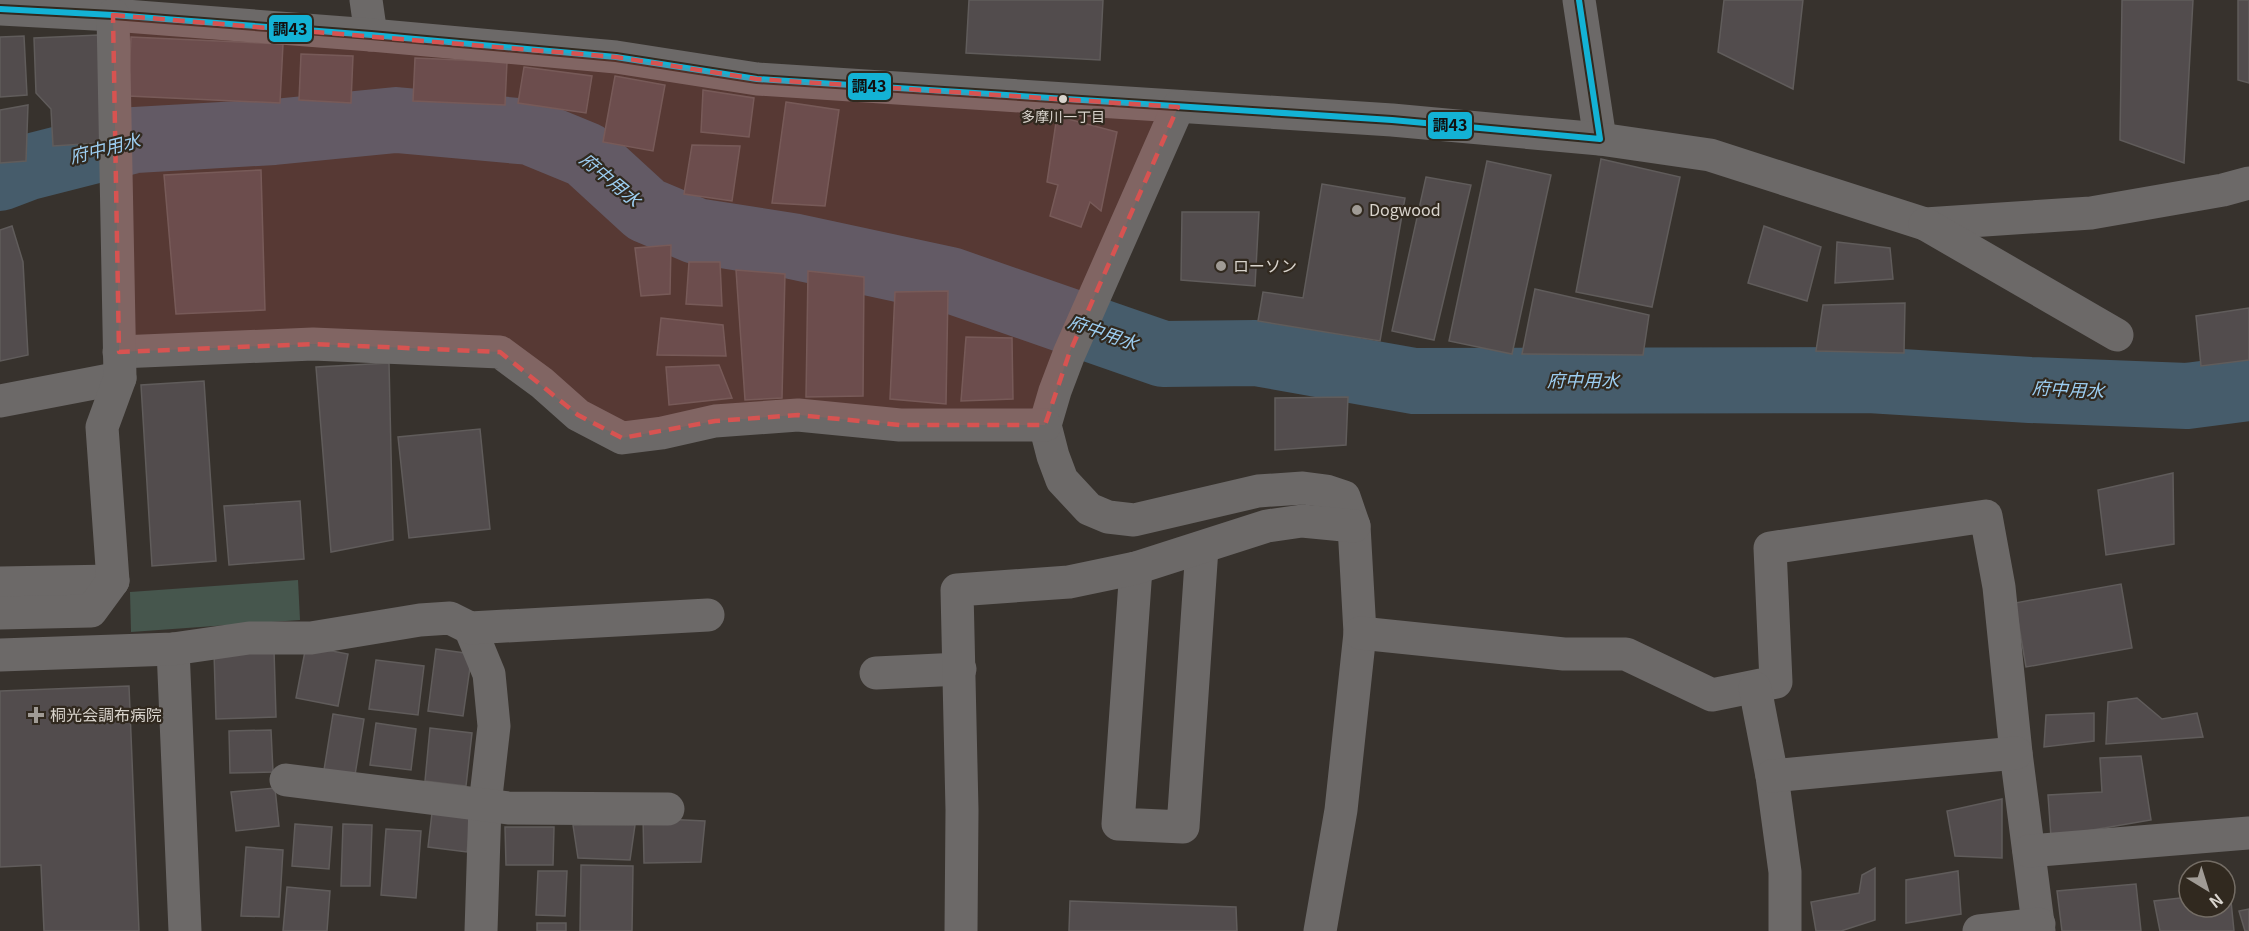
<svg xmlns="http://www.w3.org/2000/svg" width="2249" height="931" font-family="Georgia,'Noto Sans JP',serif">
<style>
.green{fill:#46564d}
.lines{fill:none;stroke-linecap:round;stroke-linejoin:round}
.river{stroke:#465c6b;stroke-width:66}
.building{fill:#524c4d;stroke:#605c5b;stroke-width:1.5}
.minor{stroke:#6c6968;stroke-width:33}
.bus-1-casing{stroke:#31291f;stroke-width:10}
.bus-1{stroke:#13b2d5;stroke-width:6}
.marked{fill:#d75351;fill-opacity:0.2;stroke:#d75351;stroke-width:4.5;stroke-dasharray:12 8;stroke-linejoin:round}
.bus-dot{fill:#d9d4cd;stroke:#31291f;stroke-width:2}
.poi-dot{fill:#a09b95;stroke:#31291f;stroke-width:2}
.labels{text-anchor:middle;stroke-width:4.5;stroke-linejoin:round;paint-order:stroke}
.bus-label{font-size:14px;fill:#d9d4cd;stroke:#31291f}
.poi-label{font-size:16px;fill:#d9d4cd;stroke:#31291f;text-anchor:start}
.water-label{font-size:18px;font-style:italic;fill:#9ccdf0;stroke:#31291f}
.line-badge{stroke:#31291f;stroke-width:2}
.pale-badge-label{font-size:16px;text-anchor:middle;font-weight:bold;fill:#111}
</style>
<rect width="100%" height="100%" fill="#37322d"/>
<path class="green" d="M 298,580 L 300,620 L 131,632 L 130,592 Z"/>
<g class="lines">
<path class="river" d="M 0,178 L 29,167 L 135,140 L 274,132 L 396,120 L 530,132 L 586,155 L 646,210 L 696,231 L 792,246 L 950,280 L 1163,354 L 1256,353 L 1414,381 L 1869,380 L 2030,390 L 2187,396 L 2249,388"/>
</g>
<g class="building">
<path d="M 969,0 L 1103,0 L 1100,60 L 966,53 Z"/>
<path d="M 1724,0 L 1803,0 L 1793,89 L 1718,52 Z"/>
<path d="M 2122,0 L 2193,0 L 2184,163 L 2120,140 Z"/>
<path d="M 2238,0 L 2249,0 L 2249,83 L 2238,80 Z"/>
<path d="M 98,35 L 114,142 L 53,146 L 51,109 L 36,93 L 34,38 Z"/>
<path d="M 24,36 L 27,95 L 0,97 L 0,37 Z"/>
<path d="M 131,37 L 283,44 L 280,103 L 128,96 Z"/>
<path d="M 301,54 L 353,56 L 351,103 L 299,100 Z"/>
<path d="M 415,58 L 507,62 L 505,105 L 413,101 Z"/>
<path d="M 524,67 L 592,76 L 586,113 L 518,103 Z"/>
<path d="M 615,76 L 665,85 L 653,151 L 603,142 Z"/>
<path d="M 703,90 L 754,98 L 749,137 L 701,132 Z"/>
<path d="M 786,102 L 839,110 L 825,206 L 772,203 Z"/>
<path d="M 28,105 L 26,161 L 0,163 L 0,110 Z"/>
<path d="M 1057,116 L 1117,132 L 1101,211 L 1090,202 L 1081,227 L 1050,216 L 1058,185 L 1047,182 Z"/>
<path d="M 692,145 L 740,146 L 732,201 L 684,194 Z"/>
<path d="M 1601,159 L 1680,177 L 1652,307 L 1576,292 Z"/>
<path d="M 1487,161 L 1551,175 L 1512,354 L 1449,341 Z"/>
<path d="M 261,170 L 265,310 L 176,314 L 164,175 Z"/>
<path d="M 1426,177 L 1471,185 L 1434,340 L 1392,331 Z"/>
<path d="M 1322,184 L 1405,198 L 1380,341 L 1258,321 L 1263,292 L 1303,298 Z"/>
<path d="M 1182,212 L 1259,212 L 1255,286 L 1181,280 Z"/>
<path d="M 12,226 L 23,262 L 28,355 L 0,361 L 0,230 Z"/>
<path d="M 1764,226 L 1821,247 L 1807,301 L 1748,283 Z"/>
<path d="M 1837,242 L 1890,248 L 1893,279 L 1835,283 Z"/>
<path d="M 671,245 L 670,294 L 641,296 L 635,248 Z"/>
<path d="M 689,262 L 720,262 L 722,306 L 686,304 Z"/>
<path d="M 736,270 L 785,274 L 782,398 L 745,400 Z"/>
<path d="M 808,271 L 864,277 L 863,396 L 806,397 Z"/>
<path d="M 1535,289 L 1649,315 L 1643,355 L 1522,354 Z"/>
<path d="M 948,291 L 946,404 L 890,399 L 895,292 Z"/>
<path d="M 1905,303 L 1904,353 L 1816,351 L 1823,305 Z"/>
<path d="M 2249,308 L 2249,360 L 2201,366 L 2196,316 Z"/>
<path d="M 661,318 L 723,325 L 726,356 L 657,355 Z"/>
<path d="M 966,337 L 1012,338 L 1013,399 L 961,401 Z"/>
<path d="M 389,363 L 393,540 L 331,552 L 316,367 Z"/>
<path d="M 719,365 L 732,398 L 669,405 L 666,367 Z"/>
<path d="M 204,381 L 216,561 L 152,566 L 141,385 Z"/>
<path d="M 1348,397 L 1346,445 L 1275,450 L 1275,398 Z"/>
<path d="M 480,429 L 490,529 L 409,538 L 398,437 Z"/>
<path d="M 2173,473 L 2174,544 L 2106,555 L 2098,490 Z"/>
<path d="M 300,501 L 304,559 L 229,565 L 224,506 Z"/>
<path d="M 2121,584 L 2132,648 L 2026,667 L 2015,603 Z"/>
<path d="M 306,646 L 348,654 L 338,706 L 296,698 Z"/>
<path d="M 436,649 L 472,654 L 463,716 L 428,711 Z"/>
<path d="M 274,650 L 276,717 L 216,719 L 214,652 Z"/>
<path d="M 376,660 L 424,666 L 418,715 L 369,709 Z"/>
<path d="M 129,686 L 139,931 L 44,931 L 41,865 L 0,867 L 0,691 Z"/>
<path d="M 2137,698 L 2162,719 L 2197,713 L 2203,737 L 2106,744 L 2108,702 Z"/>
<path d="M 2094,713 L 2094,741 L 2044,747 L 2046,715 Z"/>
<path d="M 333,714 L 364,719 L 355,775 L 324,770 Z"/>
<path d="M 376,723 L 416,729 L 411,770 L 370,765 Z"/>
<path d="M 430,728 L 472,733 L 466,786 L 425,781 Z"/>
<path d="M 271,730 L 273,772 L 230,773 L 229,731 Z"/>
<path d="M 2141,756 L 2151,820 L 2051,837 L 2048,795 L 2102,792 L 2100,758 Z"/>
<path d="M 275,788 L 279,826 L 236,831 L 231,792 Z"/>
<path d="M 2002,799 L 2002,858 L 1955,856 L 1947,811 Z"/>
<path d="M 432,813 L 471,817 L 467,852 L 428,847 Z"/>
<path d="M 643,818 L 705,821 L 701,862 L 644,863 Z"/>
<path d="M 295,824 L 332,827 L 329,869 L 292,866 Z"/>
<path d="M 343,824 L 372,825 L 370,886 L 341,886 Z"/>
<path d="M 573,825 L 635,825 L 630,860 L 578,858 Z"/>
<path d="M 505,827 L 554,827 L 553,865 L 506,865 Z"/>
<path d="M 386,829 L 421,831 L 416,898 L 381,895 Z"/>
<path d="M 246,847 L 283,850 L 279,917 L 241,916 Z"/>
<path d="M 581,865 L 633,866 L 632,931 L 580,931 Z"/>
<path d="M 1875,868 L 1875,920 L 1841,931 L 1816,931 L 1811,902 L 1859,893 L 1862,875 Z"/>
<path d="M 538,871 L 567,871 L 565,916 L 536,915 Z"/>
<path d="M 1958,871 L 1961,914 L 1906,923 L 1906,880 Z"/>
<path d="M 2136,884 L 2141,931 L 2062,931 L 2057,891 Z"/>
<path d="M 287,887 L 330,891 L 327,931 L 283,931 Z"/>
<path d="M 2230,891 L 2234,931 L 2160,931 L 2154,901 L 2189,897 L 2189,907 L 2225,907 L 2225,892 Z"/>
<path d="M 1070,901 L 1236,907 L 1237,931 L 1069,931 Z"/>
<path d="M 2249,909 L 2249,931 L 2245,931 L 2239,911 Z"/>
<rect x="537" y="923" width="29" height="8"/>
</g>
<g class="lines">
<g class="minor">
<path d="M 366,0 L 371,35"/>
<path d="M 1579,0 L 1600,139"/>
<path d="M 0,9 L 113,15 L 371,35 L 616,57 L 757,79 L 1392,120 L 1600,139 L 1710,155 L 1925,224 L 2091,213 L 2223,190 L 2249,183"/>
<path d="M 1178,107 L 1069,354 L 1055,391 L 1045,425 L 1053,456 L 1062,480 L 1089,509 L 1108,517 L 1134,520 L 1258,491 L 1303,488 L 1326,491 L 1344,497 L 1354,526 L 1360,633 L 1341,810 L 1320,931"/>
<path d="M 1925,224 L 2117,335"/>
<path d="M 119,352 L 313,344 L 500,352 L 542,383 L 578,415 L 622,438 L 662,433 L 715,421 L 798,415 L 900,425 L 1045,425"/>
<path d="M 0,401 L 120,378"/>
<path d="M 1136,568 L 1118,824 L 1183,827 L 1202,548"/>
<path d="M 0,583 L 113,581"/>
<path d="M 0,613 L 91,611 L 113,581 L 102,427 L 120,378 L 113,15"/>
<path d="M 470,628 L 489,674 L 494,726 L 485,805 L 481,931"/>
<path d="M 1360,633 L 1564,654 L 1626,654 L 1712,695 L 1776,682 L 1770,548 L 1986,516 L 1999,587 L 2016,753 L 2039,931"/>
<path d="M 173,649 L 185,931"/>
<path d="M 0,655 L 173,649 L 249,638 L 311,638 L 420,620 L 450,618 L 470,628 L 708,615"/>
<path d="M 876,673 L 960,669"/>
<path d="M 1755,688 L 1772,776 L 1785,872 L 1785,931"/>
<path d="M 1772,776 L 2016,753"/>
<path d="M 286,780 L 508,808 L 668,809"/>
<path d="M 2029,851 L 2249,833"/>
<path d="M 961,931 L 962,810 L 957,590 L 1069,582 L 1136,568 L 1267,526 L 1302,521 L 1354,526"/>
<path d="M 1979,931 L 2039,924"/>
</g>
<defs>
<path id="bus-1" d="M 0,9 L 113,15 L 371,35 L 616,57 L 757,79 L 1392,120 L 1600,139 L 1579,0"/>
</defs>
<use href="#bus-1" class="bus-1-casing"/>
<use href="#bus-1" class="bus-1"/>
</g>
<path class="marked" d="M 113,15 L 616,57 L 757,79 L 1178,107 L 1069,354 L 1045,425 L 900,425 L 798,415 L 715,421 L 622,438 L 578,415 L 500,352 L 313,344 L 119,352 Z"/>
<circle class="bus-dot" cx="1063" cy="99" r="5"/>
<g class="poi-dot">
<circle cx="1357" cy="210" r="6"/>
<circle cx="1221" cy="266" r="6"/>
<path d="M33 706h6v6h6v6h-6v6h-6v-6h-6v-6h6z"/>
</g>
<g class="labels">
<g class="bus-label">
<text x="1063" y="122">多摩川一丁目</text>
</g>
<g class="poi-label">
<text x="1369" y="216">Dogwood</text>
<text x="1233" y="272">ローソン</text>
<text x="50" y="721">桐光会調布病院</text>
</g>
<g class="water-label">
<text transform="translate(105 149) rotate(-14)" y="6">府中用水</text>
<text transform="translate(610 180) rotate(40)" y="6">府中用水</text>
<text transform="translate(1103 333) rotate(19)" y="6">府中用水</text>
<text x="1583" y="387">府中用水</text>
<text transform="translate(2068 390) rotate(3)" y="6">府中用水</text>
</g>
</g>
<g class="line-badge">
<rect x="268" y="14" width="45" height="29" rx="6" fill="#13b2d5"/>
<rect x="847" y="72" width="45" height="29" rx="6" fill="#13b2d5"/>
<rect x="1427" y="111" width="46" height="29" rx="6" fill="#13b2d5"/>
</g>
<g class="pale-badge-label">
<text x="290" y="35">調43</text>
<text x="869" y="92">調43</text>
<text x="1450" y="131">調43</text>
</g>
<g transform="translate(2207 889) rotate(142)"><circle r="28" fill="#31291f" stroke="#746d65" stroke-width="1.5"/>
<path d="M0-4.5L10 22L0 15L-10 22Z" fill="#a09b95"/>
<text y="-9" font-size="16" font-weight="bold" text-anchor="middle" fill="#d9d4cd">N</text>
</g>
</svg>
